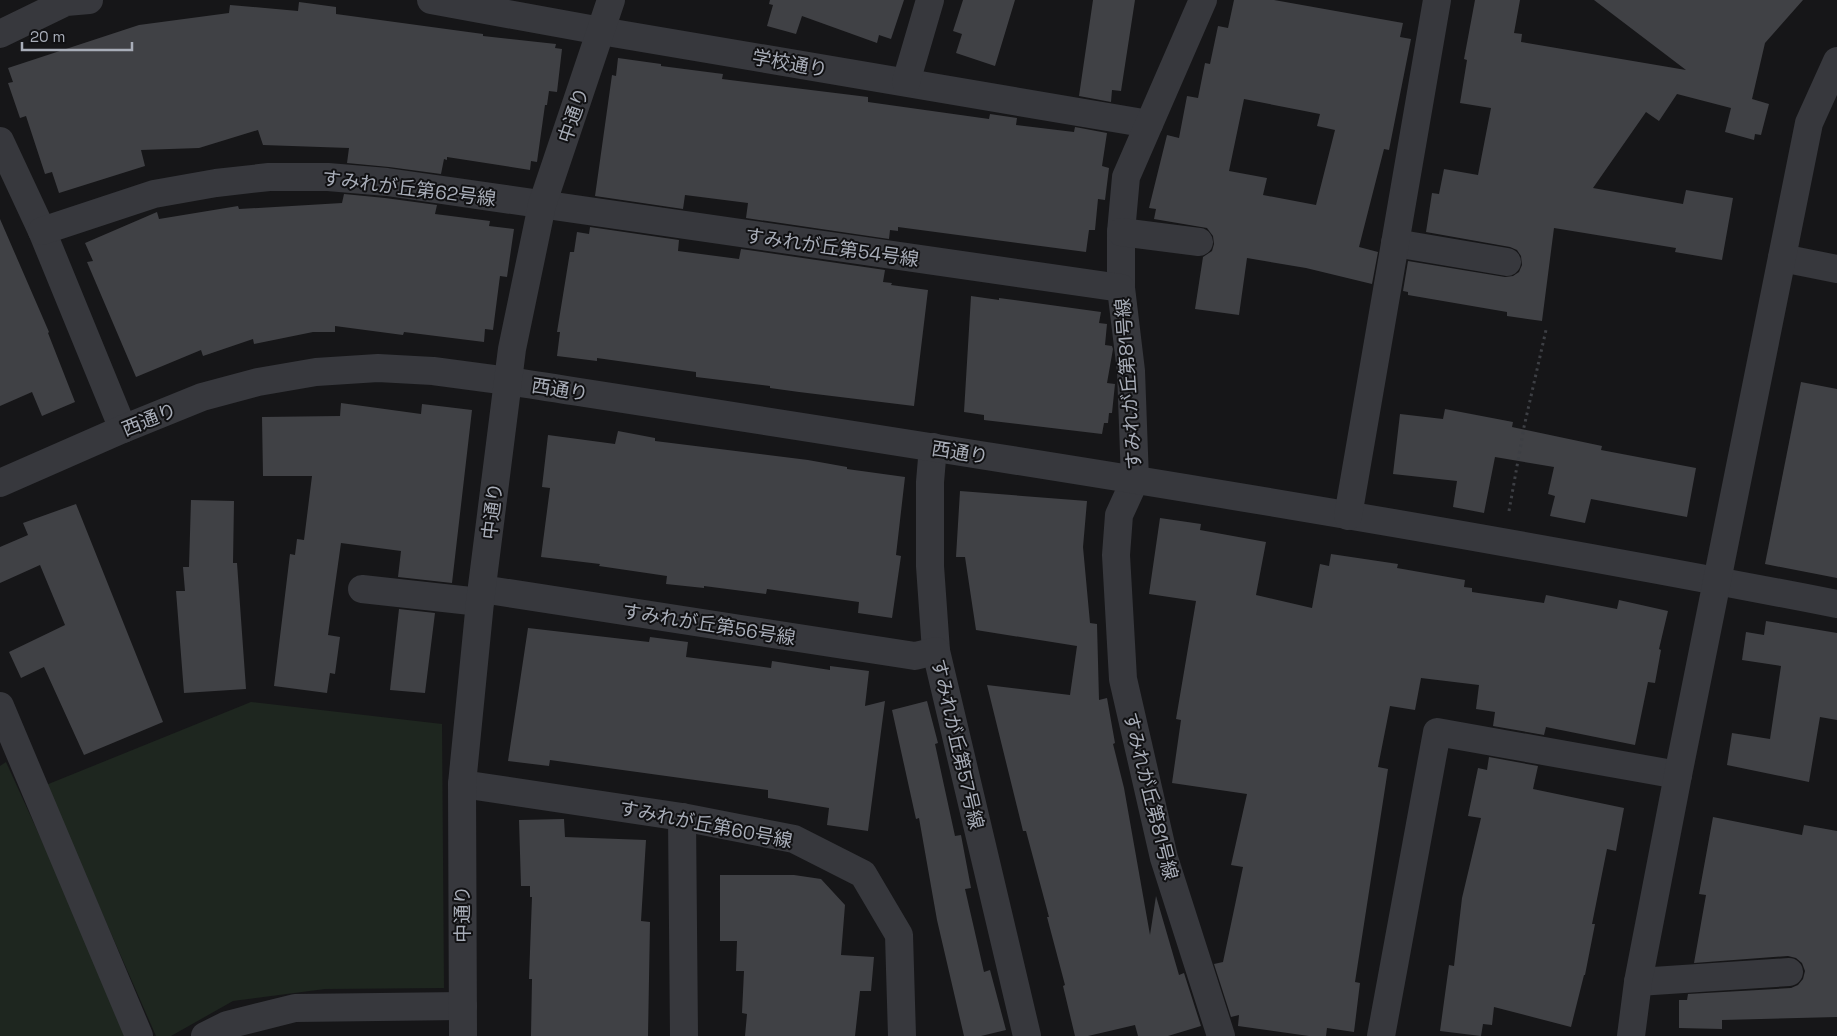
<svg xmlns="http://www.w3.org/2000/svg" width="1837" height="1036" font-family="'Space Grotesk','Noto Sans JP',sans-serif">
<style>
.green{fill:#1e261f}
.building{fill:#404145;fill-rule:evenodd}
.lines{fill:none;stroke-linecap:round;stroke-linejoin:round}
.path{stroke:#3d3f44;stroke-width:3;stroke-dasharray:2.5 4;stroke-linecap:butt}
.minor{stroke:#37383d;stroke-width:28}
.labels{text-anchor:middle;stroke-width:4;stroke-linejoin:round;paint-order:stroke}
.street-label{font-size:19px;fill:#a8adb8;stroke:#111113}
</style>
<rect width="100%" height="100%" fill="#161618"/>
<g class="green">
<path d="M 251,702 L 442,724 L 444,988 L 325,989 L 233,1001 L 171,1036 L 156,1036 L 46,785 Z"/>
<path d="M 6,762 L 131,1036 L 0,1036 L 0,766 Z"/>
</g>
<g class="building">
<path d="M 770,0 L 904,0 L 891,39 L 879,35 L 877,43 L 802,16 L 796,34 L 767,26 L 773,5 L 769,4 Z"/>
<path d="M 963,0 L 1015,0 L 995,66 L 956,53 L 962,34 L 953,31 Z"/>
<path d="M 1093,0 L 1135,0 L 1121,91 L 1112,90 L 1111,102 L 1079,96 Z"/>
<path d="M 1234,0 L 1274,0 L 1403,23 L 1400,37 L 1411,39 L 1389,150 L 1384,149 L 1359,247 L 1378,252 L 1372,284 L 1306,268 L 1247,258 L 1239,315 L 1195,309 L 1203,257 L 1212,251 L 1214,244 L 1213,236 L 1207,228 L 1154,219 L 1156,209 L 1149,208 L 1167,135 L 1179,138 L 1187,96 L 1198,98 L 1205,63 L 1210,64 L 1218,26 L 1228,28 ZM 1244,99 L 1320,114 L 1317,126 L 1335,130 L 1316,205 L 1263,195 L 1267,178 L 1229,171 Z"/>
<path d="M 1475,0 L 1520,0 L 1514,33 L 1522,34 L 1521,42 L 1686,70 L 1594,0 L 1803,0 L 1765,43 L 1752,99 L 1769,104 L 1761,135 L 1755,134 L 1754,140 L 1725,132 L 1731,108 L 1677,94 L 1659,121 L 1646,112 L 1593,188 L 1683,204 L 1686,190 L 1733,198 L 1722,260 L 1675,252 L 1676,248 L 1554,228 L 1542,321 L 1507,316 L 1507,312 L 1408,295 L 1408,292 L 1403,291 L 1408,261 L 1505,277 L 1513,276 L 1519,272 L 1522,265 L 1521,256 L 1517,250 L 1510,247 L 1426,232 L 1432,193 L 1439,194 L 1444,169 L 1478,175 L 1491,108 L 1460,103 L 1467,60 L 1464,59 Z"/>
<path d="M 299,2 L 336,7 L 336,14 L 483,34 L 483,36 L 556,44 L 555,48 L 562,49 L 557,92 L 549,91 L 547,105 L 545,105 L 537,162 L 531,161 L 530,170 L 447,157 L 447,160 L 444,159 L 441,174 L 389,167 L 347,163 L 349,148 L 263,145 L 258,130 L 199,148 L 141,150 L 145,166 L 59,193 L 52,172 L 45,174 L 26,116 L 20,118 L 8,83 L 13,82 L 8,68 L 139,25 L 229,13 L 230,5 L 298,11 Z"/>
<path d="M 618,58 L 661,64 L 661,66 L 723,74 L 722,79 L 868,97 L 868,102 L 989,119 L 990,114 L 1017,118 L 1016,125 L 1074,132 L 1075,127 L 1107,133 L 1102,166 L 1109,168 L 1105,200 L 1098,199 L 1095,230 L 1089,230 L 1086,252 L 898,227 L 898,231 L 890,230 L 889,239 L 746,218 L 748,203 L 685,195 L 683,209 L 595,196 L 612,75 L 616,76 Z"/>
<path d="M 344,194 L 385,198 L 437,205 L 435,214 L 490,221 L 489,226 L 514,229 L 507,277 L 500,276 L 493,330 L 485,329 L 484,342 L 404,332 L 403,335 L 335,326 L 335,332 L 313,332 L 254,344 L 253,339 L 203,356 L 201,350 L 136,377 L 87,262 L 93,261 L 85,243 L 157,212 L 159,219 L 238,206 L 239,209 L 342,203 Z"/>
<path d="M 0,219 L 49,332 L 48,333 L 75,402 L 42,416 L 32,392 L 0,406 Z"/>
<path d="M 590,227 L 679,240 L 678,251 L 739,259 L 741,249 L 885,270 L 883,282 L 892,283 L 891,285 L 928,290 L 914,406 L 799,392 L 770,388 L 770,386 L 696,377 L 696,372 L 597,358 L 597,361 L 557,356 L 560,332 L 557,332 L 570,252 L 574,252 L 577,232 L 589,234 Z"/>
<path d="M 971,296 L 999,300 L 999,298 L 1101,312 L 1099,323 L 1107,324 L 1105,345 L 1112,346 L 1113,349 L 1107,383 L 1115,384 L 1112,413 L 1109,413 L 1108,423 L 1104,423 L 1102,434 L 984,420 L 984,415 L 964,412 Z"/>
<path d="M 1801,382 L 1837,389 L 1837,578 L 1765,564 Z"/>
<path d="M 341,403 L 421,414 L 422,404 L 472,410 L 452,583 L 398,577 L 401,551 L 341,543 L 328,635 L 340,637 L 335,674 L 330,673 L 327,693 L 274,686 L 290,554 L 295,555 L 297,539 L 304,540 L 312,476 L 263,476 L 262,417 L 340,416 Z"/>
<path d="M 1445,409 L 1513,422 L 1512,427 L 1602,446 L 1601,450 L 1696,468 L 1687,517 L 1591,499 L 1585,523 L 1550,516 L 1555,496 L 1548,494 L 1554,467 L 1495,457 L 1484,513 L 1453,507 L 1457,481 L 1393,474 L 1400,414 L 1443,419 Z"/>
<path d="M 618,431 L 655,438 L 655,441 L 808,460 L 847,467 L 847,469 L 905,477 L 896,555 L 901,556 L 892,618 L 858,613 L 859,602 L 767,589 L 766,594 L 704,586 L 704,588 L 666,584 L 667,576 L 599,566 L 600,564 L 541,557 L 550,488 L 542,487 L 548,435 L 615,444 Z"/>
<path d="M 960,491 L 1087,501 L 1083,547 L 1090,623 L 1097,624 L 1099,700 L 1107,698 L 1115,743 L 1113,744 L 1124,788 L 1150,935 L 1156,896 L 1179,975 L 1184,973 L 1201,1026 L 1168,1036 L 1138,1036 L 1135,1025 L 1088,1036 L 1075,1036 L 1063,986 L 1065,985 L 1047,917 L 1049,917 L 1026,831 L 1023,831 L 987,685 L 1070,695 L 1077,646 L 976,630 L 965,557 L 956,557 Z"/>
<path d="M 191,500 L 234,501 L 233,563 L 237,563 L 246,689 L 184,693 L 176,591 L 185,591 L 183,567 L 189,567 Z"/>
<path d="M 76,504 L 163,722 L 84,755 L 44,667 L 21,678 L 9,652 L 65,625 L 40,565 L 0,583 L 0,547 L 28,535 L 23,523 Z"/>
<path d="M 1160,518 L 1201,524 L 1200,530 L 1266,542 L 1256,595 L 1312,608 L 1320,564 L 1329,566 L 1331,554 L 1398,564 L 1397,568 L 1465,580 L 1464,587 L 1472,588 L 1472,592 L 1544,603 L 1546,595 L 1617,609 L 1619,600 L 1668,611 L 1659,649 L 1661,650 L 1655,683 L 1648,682 L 1635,745 L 1546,727 L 1544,735 L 1493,726 L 1495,712 L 1476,709 L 1479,685 L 1421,678 L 1415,710 L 1390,706 L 1378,767 L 1388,769 L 1355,982 L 1360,983 L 1354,1032 L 1327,1028 L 1326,1036 L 1309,1036 L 1238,1026 L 1239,1015 L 1231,1017 L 1214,964 L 1223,962 L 1243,867 L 1231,865 L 1247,794 L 1172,783 L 1181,720 L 1176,719 L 1196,601 L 1149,594 Z"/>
<path d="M 399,609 L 435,613 L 425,693 L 390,690 Z"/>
<path d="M 1766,621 L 1837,633 L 1837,720 L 1820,717 L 1809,782 L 1727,765 L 1732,733 L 1770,739 L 1781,666 L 1742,660 L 1746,632 L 1764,635 Z"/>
<path d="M 528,628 L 649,642 L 650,637 L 688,642 L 686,657 L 771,668 L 772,661 L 830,670 L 830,666 L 869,671 L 865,706 L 885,701 L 868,831 L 827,825 L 829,808 L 768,798 L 768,790 L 550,760 L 549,766 L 508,761 Z"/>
<path d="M 927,701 L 938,743 L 935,744 L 955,836 L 961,835 L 971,888 L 965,889 L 984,972 L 990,970 L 1006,1030 L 981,1036 L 964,1036 L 937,920 L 919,818 L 916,819 L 892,710 Z"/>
<path d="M 1489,757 L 1538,766 L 1533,789 L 1624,808 L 1616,851 L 1607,849 L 1592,924 L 1595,924 L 1585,975 L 1584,975 L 1571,1027 L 1494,1007 L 1492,1025 L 1483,1024 L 1481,1036 L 1440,1031 L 1449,965 L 1454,966 L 1462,898 L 1481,818 L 1468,816 L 1478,768 L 1487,770 Z"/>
<path d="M 1713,817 L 1802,835 L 1804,825 L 1837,831 L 1837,1017 L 1722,1020 L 1722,1029 L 1679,1028 L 1679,1000 L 1687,1000 L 1688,994 L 1791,988 L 1798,985 L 1803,979 L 1805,971 L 1802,963 L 1796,958 L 1788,956 L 1694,963 L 1706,895 L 1699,894 Z"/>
<path d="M 564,819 L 565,837 L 646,840 L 641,921 L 650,922 L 648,1036 L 531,1036 L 532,979 L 529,979 L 532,897 L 530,897 L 530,886 L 521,886 L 519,820 Z"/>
<path d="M 720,875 L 794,875 L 821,879 L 845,905 L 841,955 L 874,957 L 871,991 L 860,991 L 855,1036 L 745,1036 L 747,1014 L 742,1013 L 744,971 L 736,971 L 737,941 L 720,941 Z"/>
</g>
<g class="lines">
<path class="path" d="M 1509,511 L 1524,427 L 1546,330"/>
<g class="minor">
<path d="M 431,0 L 601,31 L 1149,124"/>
<path d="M 1203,0 L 1126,177 L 1121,232 L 1121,288 L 1131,371 L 1135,480 L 1119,515 L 1116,555 L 1123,679 L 1164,858 L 1221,1036"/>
<path d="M 0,34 L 66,2 L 89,0"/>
<path d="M 906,82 L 930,0"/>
<path d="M 0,141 L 42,231 L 123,429"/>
<path d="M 42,231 L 154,194 L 216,183 L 269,177 L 328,177 L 387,182 L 1121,288"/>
<path d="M 1121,232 L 1199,242"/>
<path d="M 1395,243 L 1507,262"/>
<path d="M 1782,258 L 1837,269"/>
<path d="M 933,447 L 930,482 L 930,566 L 936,651 L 1027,1036"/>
<path d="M 0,483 L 123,429 L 202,397 L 258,382 L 316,372 L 378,368 L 433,371 L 508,381 C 952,450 1396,518 1837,604"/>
<path d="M 1348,516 L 1437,0"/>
<path d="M 362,589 L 480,602"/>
<path d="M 482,589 L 915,656 L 936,651"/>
<path d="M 0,706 L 139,1036"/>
<path d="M 462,784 L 682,817 L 794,839 L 863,874 L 899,935 L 902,1036"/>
<path d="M 682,817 L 684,1036"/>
<path d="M 1638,982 L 1789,972"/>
<path d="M 205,1036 L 227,1025 L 295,1008 L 463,1006"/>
<path d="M 463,1036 L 462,784 L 480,602 L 512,349 L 542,205 L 611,0"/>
<path d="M 1381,1036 L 1437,732 L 1678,775"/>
<path d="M 1631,1036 L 1638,982 L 1678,775 L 1809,123 L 1837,61"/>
</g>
</g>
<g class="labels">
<g class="street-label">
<text transform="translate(790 63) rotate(10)" y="7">学校通り</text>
<text transform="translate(573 115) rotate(-71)" y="7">中通り</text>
<text transform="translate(409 188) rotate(7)" y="7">すみれが丘第62号線</text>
<text transform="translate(832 247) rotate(8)" y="7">すみれが丘第54号線</text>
<text transform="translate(1128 384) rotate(-94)" y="7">すみれが丘第81号線</text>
<text transform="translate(560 389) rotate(9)" y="7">西通り</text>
<text transform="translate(149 419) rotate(-22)" y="7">西通り</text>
<text transform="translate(960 452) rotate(9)" y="7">西通り</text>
<text transform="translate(492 511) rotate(-83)" y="7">中通り</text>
<text transform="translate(709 624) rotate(9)" y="7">すみれが丘第56号線</text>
<text transform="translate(958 744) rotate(77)" y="7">すみれが丘第57号線</text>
<text transform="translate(1151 796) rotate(76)" y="7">すみれが丘第81号線</text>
<text transform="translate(706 824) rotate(11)" y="7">すみれが丘第60号線</text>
<text transform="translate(462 914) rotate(-90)" y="7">中通り</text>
</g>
</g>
<path d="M22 42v8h110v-8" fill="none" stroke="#a8adb8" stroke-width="2.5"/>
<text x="30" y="42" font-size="15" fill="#a8adb8" stroke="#111113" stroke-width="4" paint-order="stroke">20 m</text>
</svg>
